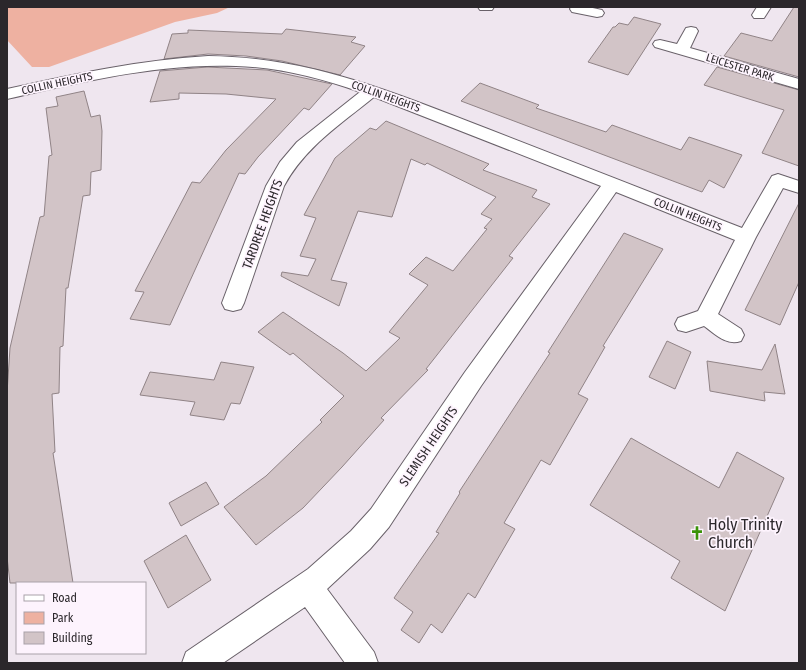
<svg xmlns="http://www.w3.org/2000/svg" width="806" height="670" font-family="'Fira Sans Condensed',sans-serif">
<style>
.green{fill:#eeb1a1}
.building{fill:#d2c4c7;stroke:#908386}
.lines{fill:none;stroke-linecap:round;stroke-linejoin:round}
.minor-casing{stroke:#696169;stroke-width:2}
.minor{fill:#fff;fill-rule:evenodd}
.labels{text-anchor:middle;stroke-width:3.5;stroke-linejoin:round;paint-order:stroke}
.far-street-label{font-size:11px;fill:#2b272b;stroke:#fdf3fd}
.street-label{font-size:13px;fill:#2b272b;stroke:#fdf3fd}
.near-poi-label{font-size:16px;fill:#2b272b;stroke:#fdf3fd;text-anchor:start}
</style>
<rect width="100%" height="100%" fill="#efe6ef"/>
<path class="green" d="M 7,7 L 230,7 L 217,13 L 175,22 L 49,67 L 32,67 L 7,40 Z"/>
<g class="building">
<path d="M 794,7 L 799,7 L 799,77 L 724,56 L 741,33 L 772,41 Z"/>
<path d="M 634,17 L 661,24 L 628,75 L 588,62 L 613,27 L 615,27 L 619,23 L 628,25 Z"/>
<path d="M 286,29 L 356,37 L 351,42 L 365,46 L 340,75 L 282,61 L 246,56 L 208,54 L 164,59 L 172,34 L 188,33 L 188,30 L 282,34 Z"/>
<path d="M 207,67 L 267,70 L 332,84 L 309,110 L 304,108 L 258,157 L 245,174 L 239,173 L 170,325 L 130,319 L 144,292 L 135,291 L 192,182 L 200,183 L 226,150 L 276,99 L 226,94 L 179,93 L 179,99 L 150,102 L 160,71 Z"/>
<path d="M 717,67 L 799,90 L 799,166 L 762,153 L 784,110 L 704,85 Z"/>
<path d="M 480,83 L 539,105 L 536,108 L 606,132 L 612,125 L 681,150 L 689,137 L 742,155 L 724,188 L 709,180 L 702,192 L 461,101 Z"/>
<path d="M 84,91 L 91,117 L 100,115 L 102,131 L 101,170 L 91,172 L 90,195 L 83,196 L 68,288 L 66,288 L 63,346 L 60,347 L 59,393 L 52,394 L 55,452 L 53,453 L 73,583 L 10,583 L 7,557 L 7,393 L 10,348 L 40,217 L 44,216 L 49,156 L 52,155 L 46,108 L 58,106 L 56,97 Z"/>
<path d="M 386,121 L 489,164 L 483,170 L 537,190 L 532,197 L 550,204 L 509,256 L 513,258 L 426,369 L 428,370 L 381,418 L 384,420 L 342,467 L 303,508 L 256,545 L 224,507 L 266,476 L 322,422 L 320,420 L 344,396 L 293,353 L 290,355 L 258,332 L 283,312 L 343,353 L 366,371 L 400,338 L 389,332 L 428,285 L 409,274 L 426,257 L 453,271 L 487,229 L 484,228 L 492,219 L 481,214 L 496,197 L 427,163 L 425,165 L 411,159 L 392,217 L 358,211 L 331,280 L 347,283 L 339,306 L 281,276 L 282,272 L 308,276 L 316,259 L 300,256 L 316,218 L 304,215 L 335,158 L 370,128 L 376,130 Z"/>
<path d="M 799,203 L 799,282 L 780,325 L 745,310 Z"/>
<path d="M 624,233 L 663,249 L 603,346 L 605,347 L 578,394 L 588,399 L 550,465 L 541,460 L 504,523 L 515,529 L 475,598 L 468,593 L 442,633 L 431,624 L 419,643 L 401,630 L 413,612 L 394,598 L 439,533 L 436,532 L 460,493 L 459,492 L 550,353 L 548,352 Z"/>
<path d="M 667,341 L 691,352 L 675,389 L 649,377 Z"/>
<path d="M 775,344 L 785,394 L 764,392 L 765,401 L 710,391 L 707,361 L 762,370 Z"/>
<path d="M 221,362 L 254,367 L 240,404 L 231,403 L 224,420 L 190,415 L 195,402 L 140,395 L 150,372 L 214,380 Z"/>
<path d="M 631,438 L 719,488 L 737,452 L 784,478 L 725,611 L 671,578 L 680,561 L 590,505 Z"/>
<path d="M 206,482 L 219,504 L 181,526 L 169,503 Z"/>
<path d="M 186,535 L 211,580 L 168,608 L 144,561 Z"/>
</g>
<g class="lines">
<defs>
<g id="minor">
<path d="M 478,7 L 494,7 L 492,10 L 480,10 Z"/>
<path d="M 571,7 L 588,7 L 602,10 L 604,13 L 602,16 L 597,17 L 572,12 L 570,9 Z"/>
<path d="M 757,7 L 771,7 L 764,18 L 754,18 L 752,15 Z"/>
<path d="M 691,27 L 696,28 L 698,31 L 690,48 L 799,79 L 799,89 L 655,47 L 653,44 L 655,41 L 660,40 L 677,44 L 686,28 Z"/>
<path d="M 208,56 C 311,57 394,93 488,129 C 573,162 657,195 742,228 L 772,176 L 778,174 L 799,181 L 799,193 L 783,188 L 756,237 L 718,314 L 741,329 L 744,335 L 741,341 C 726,346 715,334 704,326 L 686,332 L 678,330 L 675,324 L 678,318 L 698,311 L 735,240 L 616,192 L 481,386 L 389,527 L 370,549 L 327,589 L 374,652 L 378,663 L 345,663 L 305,607 L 223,663 L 182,663 L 186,652 L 308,569 L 351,531 L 371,509 L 465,372 L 601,186 L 374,97 C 341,124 305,147 284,186 L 244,303 L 241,309 L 233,311 L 225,309 L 222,303 L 266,186 L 280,162 L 297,142 L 360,92 C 321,78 278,67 236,66 C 158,63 82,82 7,99 L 7,89 C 74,74 140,60 208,56 Z"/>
</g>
</defs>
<use href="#minor" class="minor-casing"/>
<use href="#minor" class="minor"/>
</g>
<defs>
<symbol id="church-bare" viewBox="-9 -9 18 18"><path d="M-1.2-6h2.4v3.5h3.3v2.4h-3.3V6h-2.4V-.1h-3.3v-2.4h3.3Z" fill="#399307" stroke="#fdf3fd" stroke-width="2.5" paint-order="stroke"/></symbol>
</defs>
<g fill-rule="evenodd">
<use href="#church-bare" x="687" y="523" width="20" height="20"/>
</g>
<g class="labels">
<g class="far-street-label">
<text transform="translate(740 67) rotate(17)" y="4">LEICESTER PARK</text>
<text transform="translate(57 83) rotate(-12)" y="4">COLLIN HEIGHTS</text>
<text transform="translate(386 96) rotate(20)" y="4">COLLIN HEIGHTS</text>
<text transform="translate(688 214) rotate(22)" y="4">COLLIN HEIGHTS</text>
</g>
<g class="street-label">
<text transform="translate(262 224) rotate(-70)" y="5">TARDREE HEIGHTS</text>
<text transform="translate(428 446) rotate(-56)" y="5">SLEMISH HEIGHTS</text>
</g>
<g class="near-poi-label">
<text x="708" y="530">Holy Trinity<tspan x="708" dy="18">Church</tspan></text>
</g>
</g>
<rect width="806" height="670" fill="none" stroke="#2b272b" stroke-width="16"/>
<rect x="16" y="582" width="130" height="72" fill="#fdf3fd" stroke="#a9a1a9"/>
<rect x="24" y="595" width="20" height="6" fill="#ffffff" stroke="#a9a1a9"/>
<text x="52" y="602" font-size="12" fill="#2b272b">Road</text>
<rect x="24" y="612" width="20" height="12" fill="#eeb1a1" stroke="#a9a1a9"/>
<text x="52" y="622" font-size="12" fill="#2b272b">Park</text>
<rect x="24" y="632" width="20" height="12" fill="#d2c4c7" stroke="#a9a1a9"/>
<text x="52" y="642" font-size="12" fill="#2b272b">Building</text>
</svg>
